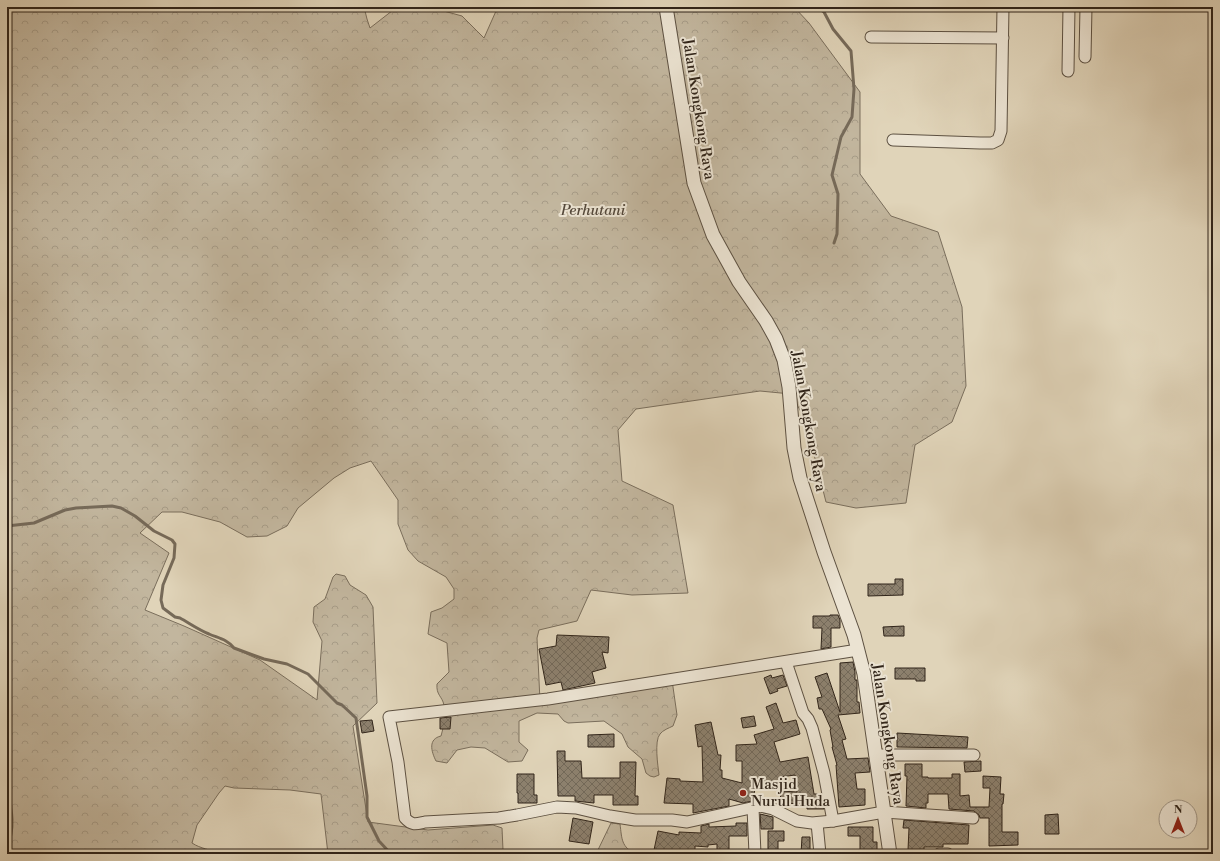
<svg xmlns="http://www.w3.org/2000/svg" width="1220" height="861" font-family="'Libre Bodoni',serif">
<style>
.forest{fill:url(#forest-crowns);stroke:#7a6e5c}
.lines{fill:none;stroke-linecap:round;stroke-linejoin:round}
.stream{stroke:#766a59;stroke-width:3}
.building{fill:url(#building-cross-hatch);stroke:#31251a}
.minor-casing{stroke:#5d5142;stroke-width:13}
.tertiary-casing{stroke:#5d5142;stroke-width:15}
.minor{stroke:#ebe3d2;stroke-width:11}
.tertiary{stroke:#ebe3d2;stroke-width:13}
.poi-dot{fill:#8f2418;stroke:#ebe3d2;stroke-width:1.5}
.labels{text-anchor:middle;stroke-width:4;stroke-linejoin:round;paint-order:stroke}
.street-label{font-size:15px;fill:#31251a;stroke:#ebe3d2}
.park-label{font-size:15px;font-style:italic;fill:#55493b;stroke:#ebe3d2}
.poi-label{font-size:15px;fill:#31251a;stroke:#ebe3d2;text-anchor:start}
</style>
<defs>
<pattern id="forest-crowns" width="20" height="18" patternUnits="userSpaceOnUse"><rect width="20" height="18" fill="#c2b69e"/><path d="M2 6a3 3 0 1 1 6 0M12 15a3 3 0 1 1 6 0" fill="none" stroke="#a79c88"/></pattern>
<pattern id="building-cross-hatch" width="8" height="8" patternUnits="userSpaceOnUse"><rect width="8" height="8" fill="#8c806d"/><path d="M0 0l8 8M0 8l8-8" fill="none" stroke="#736959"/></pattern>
</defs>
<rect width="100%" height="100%" fill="#e0d4b9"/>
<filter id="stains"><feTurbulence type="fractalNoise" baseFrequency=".005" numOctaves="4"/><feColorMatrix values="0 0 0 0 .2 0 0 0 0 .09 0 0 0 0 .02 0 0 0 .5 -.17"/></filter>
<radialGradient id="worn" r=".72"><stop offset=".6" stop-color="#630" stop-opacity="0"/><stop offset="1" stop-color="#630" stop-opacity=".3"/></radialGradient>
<g class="forest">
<path d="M 7,7 L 364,7 L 367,19 L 370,28 L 397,7 L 429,7 L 462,16 L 484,38 L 496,11 L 501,7 L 794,7 L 809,23 L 860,92 L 860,174 L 891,216 L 938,232 L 962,307 L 966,386 L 952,422 L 915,445 L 906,503 L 856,508 L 826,502 L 805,419 L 791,394 L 760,391 L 636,409 L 618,430 L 622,481 L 673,505 L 688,593 L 632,595 L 591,590 L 577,621 L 539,630 L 537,638 L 540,701 L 672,680 L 677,715 L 673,726 C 669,728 663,730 660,734 C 654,741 658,766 659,775 L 654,777 L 650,776 L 646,773 L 642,759 L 628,747 L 622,734 L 604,721 L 568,723 L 564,721 L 558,714 L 537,713 L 519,721 L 519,742 L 528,750 L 522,761 L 508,762 L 485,748 L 471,747 L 457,750 L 447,763 L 436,761 C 431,751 428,739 441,736 C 444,725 446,716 444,705 C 442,696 436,695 437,684 L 449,672 L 447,643 L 428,634 L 431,612 L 442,608 L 454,599 L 454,589 L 446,577 L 418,561 L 408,550 L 398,524 L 398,500 L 371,461 L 350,468 L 334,478 L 298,508 L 287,526 L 267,536 L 247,537 L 220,522 L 182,512 L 162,512 L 140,533 L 169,553 L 145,610 L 184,626 L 260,660 L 317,700 L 322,641 L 313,622 L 314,607 L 325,599 L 333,577 L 336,574 L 345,576 L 350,585 L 366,595 L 373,607 L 377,703 L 353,726 L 368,822 L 428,830 L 493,825 L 502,828 L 503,850 L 507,854 L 328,854 L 321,794 L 290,790 L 234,788 L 225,786 L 219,793 L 197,825 L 192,843 C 201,849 210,849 219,854 L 7,854 Z"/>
<path d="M 611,823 L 620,824 C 622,839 621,847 636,854 L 596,854 Z"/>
</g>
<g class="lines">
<g class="stream">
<path d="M 817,7 L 824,12 L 833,29 L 851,51 L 854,89 L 852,117 L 841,137 L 832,175 L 838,194 L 837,234 L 834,243"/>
<path d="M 7,526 L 34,523 L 65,510 L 76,508 L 112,506 L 121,508 L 135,516 L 154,531 L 172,540 L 175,544 L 174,558 L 163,585 L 161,600 L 163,608 L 175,617 L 180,618 C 189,623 199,630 209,634 C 218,638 227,639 234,648 L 264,659 L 287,664 L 308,674 L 337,703 L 342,705 L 356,718 L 367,796 L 367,817 L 379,841 L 391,854"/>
<path d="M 7,786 C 11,807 16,827 7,847"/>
</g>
</g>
<g class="building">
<path d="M 895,579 L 903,579 L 903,595 L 868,596 L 868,584 L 895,584 Z"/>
<path d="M 830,615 L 838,615 L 840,620 L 840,628 L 831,628 L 831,647 L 821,649 L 822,628 L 813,628 L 813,616 L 830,616 Z"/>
<path d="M 904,626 L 904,636 L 884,636 L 883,627 Z"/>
<path d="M 557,635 L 609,637 L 608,653 L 602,652 L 606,668 L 592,672 L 595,683 L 563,690 L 561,682 L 546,685 L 539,649 L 556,646 Z"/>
<path d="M 853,662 L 855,672 L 855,680 L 857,680 L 857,702 L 859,702 L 860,713 L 838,715 L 846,739 L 842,740 L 847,759 L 868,758 L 870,772 L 855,773 L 857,789 L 865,789 L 865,805 L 839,807 L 836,765 L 837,765 L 832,747 L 833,747 L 830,730 L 831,729 L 822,709 L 819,709 L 817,698 L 822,697 L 815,677 L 827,673 L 840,712 L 840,663 Z"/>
<path d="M 895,668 L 925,668 L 925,681 L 916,681 L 916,679 L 895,679 Z"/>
<path d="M 771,675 L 772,678 L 783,675 L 787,686 L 777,689 L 778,691 L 770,694 L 764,678 Z"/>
<path d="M 776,703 L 783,723 L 796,720 L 800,734 L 774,742 L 780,762 L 808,757 L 814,794 L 821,794 L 824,809 L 807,809 L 807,804 L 780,803 L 781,791 L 797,792 L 795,775 L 780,777 L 780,786 L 756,786 L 752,801 L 743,803 L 729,799 L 729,806 L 693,813 L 693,804 L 664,803 L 667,778 L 680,779 L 680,781 L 703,782 L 702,746 L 698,747 L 695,725 L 711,722 L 718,755 L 721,755 L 720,770 L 722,770 L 722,778 L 742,783 L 742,761 L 736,761 L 736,745 L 757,744 L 754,735 L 774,729 L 766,707 Z"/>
<path d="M 754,716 L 756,726 L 743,728 L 741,718 Z"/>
<path d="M 451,717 L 450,729 L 440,729 L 440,718 Z"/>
<path d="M 372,720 L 374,731 L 362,733 L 360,721 Z"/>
<path d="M 897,733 L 968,737 L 967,748 L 897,747 Z"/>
<path d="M 614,734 L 614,747 L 588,747 L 588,735 Z"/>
<path d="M 557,751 L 565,751 L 565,761 L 581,761 L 582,778 L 620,778 L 620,762 L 636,762 L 635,796 L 638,796 L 638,805 L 613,805 L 613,795 L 594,795 L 594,803 L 575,801 L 575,796 L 558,796 Z"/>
<path d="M 981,761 L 981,771 L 965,772 L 964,762 Z"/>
<path d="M 905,764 L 922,764 L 922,777 L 928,777 L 928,778 L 952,778 L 952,774 L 960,774 L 960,796 L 969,795 L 970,807 L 989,807 L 990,788 L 983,788 L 983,776 L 1001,777 L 1000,794 L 1004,794 L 1003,804 L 1002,804 L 1002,832 L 1018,832 L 1018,845 L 989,846 L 989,818 L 980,818 L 979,815 L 974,811 L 949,809 L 948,794 L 928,794 L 928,803 L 926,803 L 926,808 L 906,806 L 907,776 L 905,776 Z"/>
<path d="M 517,774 L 534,774 L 534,795 L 537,795 L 537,803 L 518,803 L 518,793 L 517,793 Z"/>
<path d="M 760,814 L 773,817 L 773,829 L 761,829 Z"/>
<path d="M 1058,814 L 1059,834 L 1045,834 L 1045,815 Z"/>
<path d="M 573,818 L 593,822 L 589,844 L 569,841 Z"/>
<path d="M 904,820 L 969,825 L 968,844 L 943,844 L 943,847 L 924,847 L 924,851 L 908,850 L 909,828 L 903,828 Z"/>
<path d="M 736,823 L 747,823 L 747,836 L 729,836 L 729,850 L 717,851 L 717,844 L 708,845 L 708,847 L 695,846 L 695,852 L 665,850 L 665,852 L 654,850 L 658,831 L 679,835 L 679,832 L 701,833 L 701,826 L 709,824 L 709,827 L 736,826 Z"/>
<path d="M 848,827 L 873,827 L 873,842 L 877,842 L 877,854 L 860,854 L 860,836 L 848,836 Z"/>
<path d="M 768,831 L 784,831 L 784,841 L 778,841 L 778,854 L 768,854 Z"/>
<path d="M 802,837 L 810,837 L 810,854 L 801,854 Z"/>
</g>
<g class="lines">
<defs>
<g id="minor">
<path d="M 871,37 L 1003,38"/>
<path d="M 1085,57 L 1086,7"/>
<path d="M 1068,71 L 1069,7"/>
<path d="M 893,140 L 980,143 L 992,143 L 998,140 L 1001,131 L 1003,7"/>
<path d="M 858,650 L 548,699 L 389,717 L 398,762 L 405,818 C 412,826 416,824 425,822 L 499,818 L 517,815 L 557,807 L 576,808 L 610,816 L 635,820 L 672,820 L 687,822 L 760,806 L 773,809 L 797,821 L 812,823 L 833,821 L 884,812 L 973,818"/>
<path d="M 786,662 L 803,713 L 808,719 L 812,728 L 824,773 L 833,821"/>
<path d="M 875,755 L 974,755"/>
<path d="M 753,808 L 755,854"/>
<path d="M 817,823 L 820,854"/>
<path d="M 939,854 L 948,854"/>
</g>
<path id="tertiary" d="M 666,7 L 694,183 L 713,235 L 739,282 L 766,321 L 776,339 L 784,360 L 789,387 L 794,448 L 800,478 L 824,552 L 854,635 L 864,674 L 890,854"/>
</defs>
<use href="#minor" class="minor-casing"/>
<use href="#tertiary" class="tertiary-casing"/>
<use href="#minor" class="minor"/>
<use href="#tertiary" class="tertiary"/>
</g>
<circle class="poi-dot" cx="743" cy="793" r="4"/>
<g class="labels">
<g class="street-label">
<text transform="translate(699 109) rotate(81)" y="5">Jalan Kongkong Raya</text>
<text transform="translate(809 421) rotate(80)" y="5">Jalan Kongkong Raya</text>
<text transform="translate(888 734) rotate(81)" y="5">Jalan Kongkong Raya</text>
</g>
<g class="park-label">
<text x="593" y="215">Perhutani</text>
</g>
<g class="poi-label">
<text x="751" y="789">Masjid<tspan x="751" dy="17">Nurul Huda</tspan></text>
</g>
</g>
<rect width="1220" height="861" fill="none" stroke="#e0d4b9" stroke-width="24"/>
<rect x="8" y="8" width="1204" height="845" fill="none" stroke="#31251a" stroke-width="2"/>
<rect x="12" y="12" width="1196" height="837" fill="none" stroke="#31251a"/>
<g transform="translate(1178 819)"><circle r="19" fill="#ebe3d2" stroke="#a19788"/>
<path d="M0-3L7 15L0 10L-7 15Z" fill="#8f2418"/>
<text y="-6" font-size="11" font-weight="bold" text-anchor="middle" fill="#31251a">N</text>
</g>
<rect width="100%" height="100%" filter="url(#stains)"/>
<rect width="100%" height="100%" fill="url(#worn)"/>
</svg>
